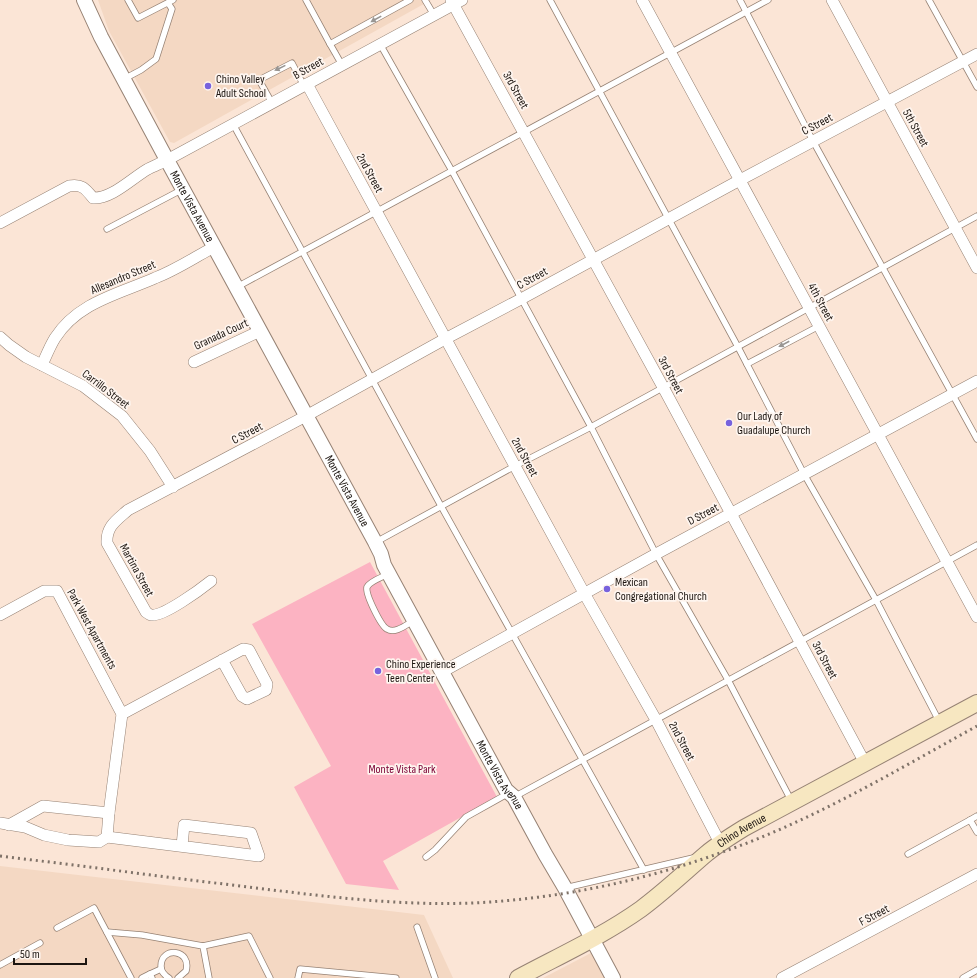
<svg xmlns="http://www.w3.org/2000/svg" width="977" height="978" font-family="'Sofia Sans Condensed',sans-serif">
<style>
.built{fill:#f4d8c3}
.green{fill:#fcb3c2}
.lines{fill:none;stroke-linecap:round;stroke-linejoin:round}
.service-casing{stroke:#968274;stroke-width:7}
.minor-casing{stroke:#968274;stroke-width:12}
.tertiary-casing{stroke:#968274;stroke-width:16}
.secondary-casing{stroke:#968274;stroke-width:18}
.service{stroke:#fff;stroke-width:5.5}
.minor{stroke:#fff;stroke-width:11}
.tertiary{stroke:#fff;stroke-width:14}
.secondary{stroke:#f7e7c1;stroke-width:16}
.rail{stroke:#7f7268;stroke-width:3;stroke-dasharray:2 4;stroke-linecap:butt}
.oneway{fill:#999693}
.poi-dot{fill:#7762dd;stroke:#fef5ef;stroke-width:1.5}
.labels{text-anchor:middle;stroke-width:3.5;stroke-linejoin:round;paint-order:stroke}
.street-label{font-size:12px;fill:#1c1510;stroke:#fef5ef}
.poi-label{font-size:12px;fill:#1c1510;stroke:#fef5ef;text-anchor:start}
.park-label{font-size:12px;fill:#7b0035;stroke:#fef5ef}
</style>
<rect width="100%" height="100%" fill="#fbe5d6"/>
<g class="built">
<path d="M 98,0 L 431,0 L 174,143 L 170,142 L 109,31 Z"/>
<path d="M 0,866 L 424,915 L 453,978 L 0,978 Z"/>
<path d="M 591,953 L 605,978 L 543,978 Z"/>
</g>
<path class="green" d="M 370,562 L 497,797 L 383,861 L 399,890 L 346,884 L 294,787 L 331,766 L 252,624 Z"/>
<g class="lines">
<defs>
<g id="service">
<path d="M 128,0 L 138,18 L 173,0"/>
<path d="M 306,0 L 330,44"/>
<path d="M 425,0 L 434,15"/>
<path d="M 550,0 L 738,347 L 804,474 L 876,600 L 939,721"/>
<path d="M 740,0 L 813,141 L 977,439"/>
<path d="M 929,0 L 977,87"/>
<path d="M 380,44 L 452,171 L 591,427 L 656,554 L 728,680 L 792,802"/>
<path d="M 342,65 L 330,44 L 410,0"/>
<path d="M 124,79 L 141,70 L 156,59 L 172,9 L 168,3"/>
<path d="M 272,103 L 259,80 L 292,63 L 304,86"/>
<path d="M 233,124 L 441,506 L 644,870"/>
<path d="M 107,229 L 183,189"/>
<path d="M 237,287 L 768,0"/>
<path d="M 747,364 L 819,326"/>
<path d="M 376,542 L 515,466 L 591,427 L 977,216"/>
<path d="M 388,574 C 383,577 370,581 367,587 C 365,594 381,626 387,629 C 395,634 406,625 413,621"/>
<path d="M 514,797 L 977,545"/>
<path d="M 977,816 L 970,820 L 977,832"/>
<path d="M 908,854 L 970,820"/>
<path d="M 426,857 L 435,850 L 466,817 L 509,793"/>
<path d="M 565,888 L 693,858"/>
<path d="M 417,927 L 435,978"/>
<path d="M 57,928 L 94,908 L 131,978"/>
<path d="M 107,932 L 142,935 L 203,946 L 209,978"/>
<path d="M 203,946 L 249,936 L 270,978"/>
<path d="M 0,965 L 40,943"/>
<path d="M 150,974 L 161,969"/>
<path d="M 142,978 L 150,974 L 152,978"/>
<path d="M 169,978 C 164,975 161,972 161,966 C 161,946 192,949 186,971 L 178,978"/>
<path d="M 298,978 L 300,969 L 396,978"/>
<path d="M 963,978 L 977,970"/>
</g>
<g id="minor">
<path d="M 451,0 L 663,387 L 865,763"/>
<path d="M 642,0 L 977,617"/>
<path d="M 832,0 L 977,268"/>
<path d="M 307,84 L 584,593 L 656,720 L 720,843"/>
<path d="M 0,223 L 69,186 C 82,184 85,188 93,198 C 112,199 132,178 148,169 C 154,166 161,163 167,160 L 462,0"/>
<path d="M 0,337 L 9,345 L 26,357 L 83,386 L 122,416 L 150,451 L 173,487"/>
<path d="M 194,362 L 260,331"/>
<path d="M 42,365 C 46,356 50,346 55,338 C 78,302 119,294 155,278 C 176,270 195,257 214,247"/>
<path d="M 211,581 C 201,589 163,617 151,615 C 150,615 146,612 146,612 L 107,543 C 106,526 117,520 128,510 L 306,416 L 445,339 L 521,299 L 740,180 L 977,54"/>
<path d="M 0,615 L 44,591 L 57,591 L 122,714 L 109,813 L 107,837 L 99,842 L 68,840 L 44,835 L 25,827 L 0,823"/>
<path d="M 442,672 L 656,554 L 977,381"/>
<path d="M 122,714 L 243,649 L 249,650 L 267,684 L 266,690 L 247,699 L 242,696 L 222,660"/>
<path d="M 9,825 L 43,806 L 109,813"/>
<path d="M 107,837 L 259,856 L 251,833 L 184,825 L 182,846"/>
<path d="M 782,978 L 977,874"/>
</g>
<g id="tertiary">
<path id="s1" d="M 84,0 L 101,37 L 167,160 L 375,542 L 381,554 L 384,565 L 506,790 L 514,797 L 545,854 L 565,888 L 613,978"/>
</g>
<g id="secondary">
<path id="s2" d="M 518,978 C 559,956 603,936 641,909 C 664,892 685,872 706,854 C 718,844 731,836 744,828 L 977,703"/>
</g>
</defs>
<use href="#service" class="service-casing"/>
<use href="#minor" class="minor-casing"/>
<use href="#tertiary" class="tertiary-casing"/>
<use href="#secondary" class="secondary-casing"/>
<use href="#service" class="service"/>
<use href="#minor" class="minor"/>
<use href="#tertiary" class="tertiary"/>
<use href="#secondary" class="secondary"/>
<path class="rail" d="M 0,856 C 83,866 165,877 248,887 C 322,896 397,906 472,903 C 560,899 648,880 731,849 C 817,818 897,770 977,726"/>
</g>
<defs><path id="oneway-solid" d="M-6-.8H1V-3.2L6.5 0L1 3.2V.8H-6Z"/></defs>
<g class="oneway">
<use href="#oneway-solid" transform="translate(376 19) rotate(151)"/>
<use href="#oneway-solid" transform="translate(280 68) rotate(154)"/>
<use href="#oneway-solid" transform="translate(784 344) rotate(152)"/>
</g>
<g class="poi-dot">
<circle cx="208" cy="86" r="4"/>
<circle cx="729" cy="423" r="4"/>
<circle cx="607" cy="589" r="4"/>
<circle cx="378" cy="671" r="4"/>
</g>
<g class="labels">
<g class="street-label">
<text transform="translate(308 68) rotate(-29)" y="4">B Street</text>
<text transform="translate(516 90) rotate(61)" y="4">3rd Street</text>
<text transform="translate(817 124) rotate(-28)" y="4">C Street</text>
<text transform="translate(916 128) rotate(61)" y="4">5th Street</text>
<text transform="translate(370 173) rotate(61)" y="4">2nd Street</text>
<text dy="4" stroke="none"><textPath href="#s1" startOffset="233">Monte Vista Avenue</textPath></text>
<text transform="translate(123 277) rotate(-23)" y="4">Allesandro Street</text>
<text transform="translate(532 278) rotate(-29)" y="4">C Street</text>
<text transform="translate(821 302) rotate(62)" y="4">4th Street</text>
<text transform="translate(221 334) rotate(-25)" y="4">Granada Court</text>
<text transform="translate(671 375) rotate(62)" y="4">3rd Street</text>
<text transform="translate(106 389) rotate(37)" y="4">Carrillo Street</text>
<text transform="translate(247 433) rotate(-28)" y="4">C Street</text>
<text transform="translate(525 457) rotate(61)" y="4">2nd Street</text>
<text dy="4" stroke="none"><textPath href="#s1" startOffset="557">Monte Vista Avenue</textPath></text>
<text transform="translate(703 514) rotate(-28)" y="4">D Street</text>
<text transform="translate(137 570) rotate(61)" y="4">Martina Street</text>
<text transform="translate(92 629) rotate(61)" y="4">Park West Apartments</text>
<text transform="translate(825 660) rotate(62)" y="4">3rd Street</text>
<text transform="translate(682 741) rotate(62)" y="4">2nd Street</text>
<text dy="4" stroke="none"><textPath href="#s1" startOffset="880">Monte Vista Avenue</textPath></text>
<text dy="4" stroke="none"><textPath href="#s2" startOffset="269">Chino Avenue</textPath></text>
<text transform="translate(874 915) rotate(-28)" y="4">F Street</text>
</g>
<g class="poi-label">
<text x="216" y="83">Chino Valley<tspan x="216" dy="14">Adult School</tspan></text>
<text x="737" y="420">Our Lady of<tspan x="737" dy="14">Guadalupe Church</tspan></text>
<text x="615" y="586">Mexican<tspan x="615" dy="14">Congregational Church</tspan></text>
<text x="386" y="668">Chino Experience<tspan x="386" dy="14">Teen Center</tspan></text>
</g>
<g class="park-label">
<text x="402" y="773">Monte Vista Park</text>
</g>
</g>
<path d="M14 958v6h72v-6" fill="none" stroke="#1c1510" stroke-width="2"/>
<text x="20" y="958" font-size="12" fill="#1c1510" stroke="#fef5ef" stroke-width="3" paint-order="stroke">50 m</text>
</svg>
